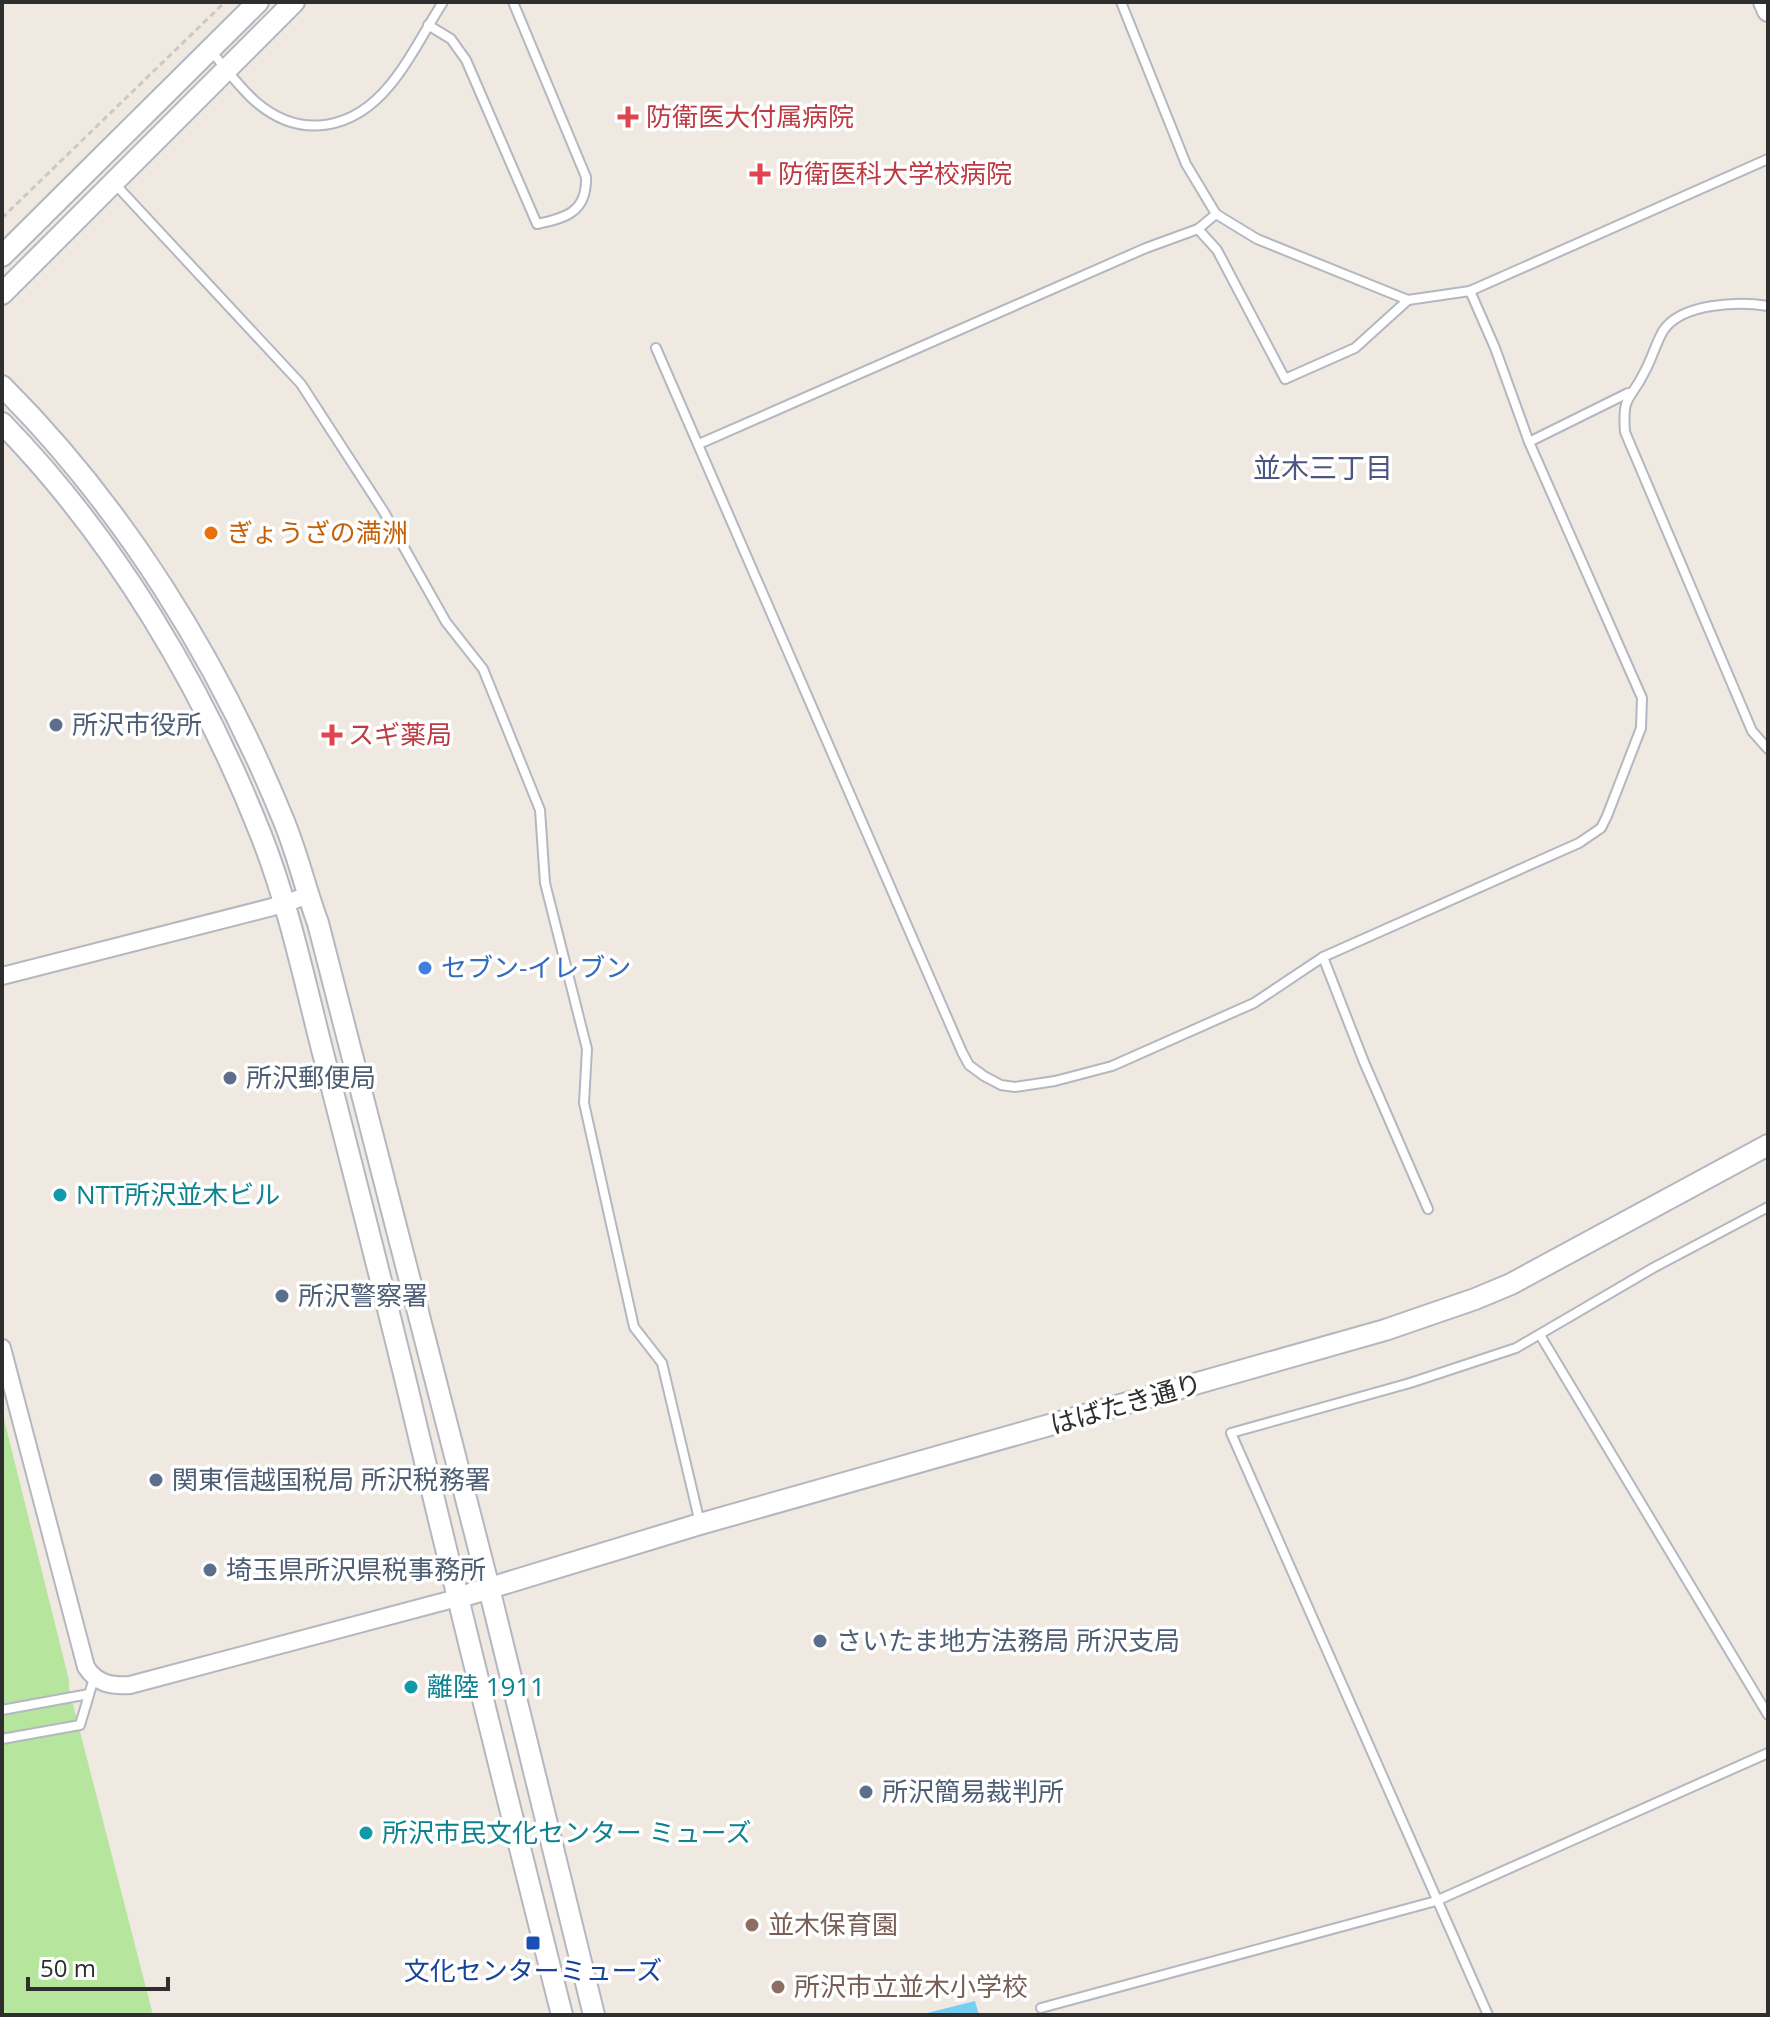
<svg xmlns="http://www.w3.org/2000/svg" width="1770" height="2017" font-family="'Open Sans','Noto Sans JP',sans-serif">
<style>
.green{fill:#b6e59e}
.water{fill:#75cff0}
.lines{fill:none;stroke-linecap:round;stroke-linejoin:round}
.service-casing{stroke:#b4b7c1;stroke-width:12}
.minor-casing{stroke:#b4b7c1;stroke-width:20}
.tertiary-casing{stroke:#b4b7c1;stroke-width:24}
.path{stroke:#c9c9c9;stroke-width:3;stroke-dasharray:6 4;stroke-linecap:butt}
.service{stroke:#fff;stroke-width:8}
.minor{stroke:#fff;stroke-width:16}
.tertiary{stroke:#fff;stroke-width:20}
.health-dot{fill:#e0444e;stroke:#fff;stroke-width:3}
.food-dot{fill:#e8710a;stroke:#fff;stroke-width:3}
.service-dot{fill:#5c6f8a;stroke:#fff;stroke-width:3}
.shop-dot{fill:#3f7fe0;stroke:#fff;stroke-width:3}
.culture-dot{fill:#0f9aa8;stroke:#fff;stroke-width:3}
.education-dot{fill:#8d6e63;stroke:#fff;stroke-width:3}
.transit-dot{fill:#1a4fb4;stroke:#fff;stroke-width:3}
.labels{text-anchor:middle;stroke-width:7;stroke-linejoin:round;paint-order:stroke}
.health-label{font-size:26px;fill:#be3a42;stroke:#fff;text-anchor:start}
.food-label{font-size:26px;fill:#c56008;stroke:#fff;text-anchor:start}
.service-label{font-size:26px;fill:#4e5e75;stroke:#fff;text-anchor:start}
.shop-label{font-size:26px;fill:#366cbe;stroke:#fff;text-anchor:start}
.culture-label{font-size:26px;fill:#0d838f;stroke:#fff;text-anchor:start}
.street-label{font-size:26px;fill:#2e2e2e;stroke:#fff}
.education-label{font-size:26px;fill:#785e54;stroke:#fff;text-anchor:start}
.transit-label{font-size:26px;fill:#164399;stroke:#fff}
.neighbourhood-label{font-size:28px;fill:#4d5680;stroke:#fff}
</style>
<rect width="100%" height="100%" fill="#efe9e1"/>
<path class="green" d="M 2,1411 L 69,1680 L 69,1689 L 153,2015 L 2,2015 Z"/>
<path class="water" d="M 975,2001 L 979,2015 L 919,2015 Z"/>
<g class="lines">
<defs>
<g id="service">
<path d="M 1121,2 L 1186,164 L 1216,214 L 1257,239 L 1408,300 L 1470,291 L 1768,159"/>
<path d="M 428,25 L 451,39 L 466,60 L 537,224 C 566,218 587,212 586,177 L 513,2"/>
<path d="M 212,52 C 226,69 240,88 256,102 C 302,141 354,129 390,85 C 410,62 426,28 443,2"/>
<path d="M 115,184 L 301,384 L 384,512 L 446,622 L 483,669 L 540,810 L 545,883 L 587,1049 L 584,1103 L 634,1327 L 662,1363 L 700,1523"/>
<path d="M 1198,229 L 1217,250 L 1285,379 L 1355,348 L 1408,300"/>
<path d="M 1768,306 C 1739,301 1681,303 1663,331 C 1656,343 1652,358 1645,371 C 1631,401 1622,393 1625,432 L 1752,731 L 1768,749"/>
<path d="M 656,348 L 962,1052 L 969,1065 L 984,1076 L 1001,1085 L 1015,1087 L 1055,1081 L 1112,1066 L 1254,1003 L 1323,957 L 1579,843 L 1601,828 L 1607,816 L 1641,728 L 1642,698 L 1529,442 L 1495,348 L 1470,291"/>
<path d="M 1529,442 L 1628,393"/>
<path d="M 699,444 L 1146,248 L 1198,229 L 1216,214"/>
<path d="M 1323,957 L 1364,1062 L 1428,1209"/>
<path d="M 1540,1335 L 1768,1715"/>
<path d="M 2,1710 L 89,1694"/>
<path d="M 2,1739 L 80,1725 L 94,1678"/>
<path d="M 1041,2008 L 1436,1901 L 1768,1753"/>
<path d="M 1488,2015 L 1231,1433 L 1410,1383 L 1516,1348 L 1653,1268 L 1768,1207"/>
</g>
<g id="minor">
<path d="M 2,976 L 284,904 L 308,895"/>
<path d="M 2,1348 L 86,1667 C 97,1684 111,1686 130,1685 L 457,1598"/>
</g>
<g id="tertiary">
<path d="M 1764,2 L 1768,11"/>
<path d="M 2,256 L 258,2"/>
<path d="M 2,294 L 294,2"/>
<path d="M 2,386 C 124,508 218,660 283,819 C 297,852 305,888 318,923 L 489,1588 L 594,2015"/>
<path d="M 2,423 C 114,538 202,685 261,835 C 289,906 305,983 324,1057 C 354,1174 384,1290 412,1407 C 460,1610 511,1813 562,2015"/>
<path d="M 457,1598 L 700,1524 L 1385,1330 L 1475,1299 L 1511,1284 L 1768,1145"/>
</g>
</defs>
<use href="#service" class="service-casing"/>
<use href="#minor" class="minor-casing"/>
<use href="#tertiary" class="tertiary-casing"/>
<path class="path" d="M 2,218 L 225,2"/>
<use href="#service" class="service"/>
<use href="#minor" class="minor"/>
<use href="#tertiary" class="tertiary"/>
</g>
<g class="health-dot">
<path d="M624 105h8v8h8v8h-8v8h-8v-8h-8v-8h8z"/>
<path d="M756 162h8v8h8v8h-8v8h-8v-8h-8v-8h8z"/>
<path d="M328 723h8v8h8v8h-8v8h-8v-8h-8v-8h8z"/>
</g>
<circle class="food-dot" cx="211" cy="533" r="8"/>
<g class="service-dot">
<circle cx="56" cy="725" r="8"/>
<circle cx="230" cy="1078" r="8"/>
<circle cx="282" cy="1296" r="8"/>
<circle cx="156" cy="1480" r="8"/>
<circle cx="210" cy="1570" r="8"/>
<circle cx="820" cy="1641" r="8"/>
<circle cx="866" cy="1792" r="8"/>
</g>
<circle class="shop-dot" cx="425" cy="968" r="8"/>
<g class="culture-dot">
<circle cx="60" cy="1195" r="8"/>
<circle cx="411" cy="1687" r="8"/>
<circle cx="366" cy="1833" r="8"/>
</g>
<g class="education-dot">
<circle cx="752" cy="1925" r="8"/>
<circle cx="778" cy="1987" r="8"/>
</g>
<rect class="transit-dot" x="525" y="1935" width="16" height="16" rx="4"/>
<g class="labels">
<g class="health-label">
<text x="646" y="126">防衛医大付属病院</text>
<text x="778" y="183">防衛医科大学校病院</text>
<text x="348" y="744">スギ薬局</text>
</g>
<g class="food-label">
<text x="227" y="542">ぎょうざの満洲</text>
</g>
<g class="service-label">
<text x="72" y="734">所沢市役所</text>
<text x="246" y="1087">所沢郵便局</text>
<text x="298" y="1305">所沢警察署</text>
<text x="172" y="1489">関東信越国税局 所沢税務署</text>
<text x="226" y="1579">埼玉県所沢県税事務所</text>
<text x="836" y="1650">さいたま地方法務局 所沢支局</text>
<text x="882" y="1801">所沢簡易裁判所</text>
</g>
<g class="shop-label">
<text x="441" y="977">セブン-イレブン</text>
</g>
<g class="culture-label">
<text x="76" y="1204">NTT所沢並木ビル</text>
<text x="427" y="1696">離陸 1911</text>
<text x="382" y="1842">所沢市民文化センター ミューズ</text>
</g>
<g class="street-label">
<text transform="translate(1126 1404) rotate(-16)" y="9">はばたき通り</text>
</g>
<g class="education-label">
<text x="768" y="1934">並木保育園</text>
<text x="794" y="1996">所沢市立並木小学校</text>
</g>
<g class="transit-label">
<text x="533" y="1980">文化センターミューズ</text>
</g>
<g class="neighbourhood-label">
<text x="1323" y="478">並木三丁目</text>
</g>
</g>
<rect width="1770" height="2017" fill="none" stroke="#2e2e2e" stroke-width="8"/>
<path d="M28 1977v12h140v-12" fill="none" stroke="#2e2e2e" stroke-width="4"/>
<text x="40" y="1977" font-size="24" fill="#2e2e2e" stroke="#ffffff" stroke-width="6" paint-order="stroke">50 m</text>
</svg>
